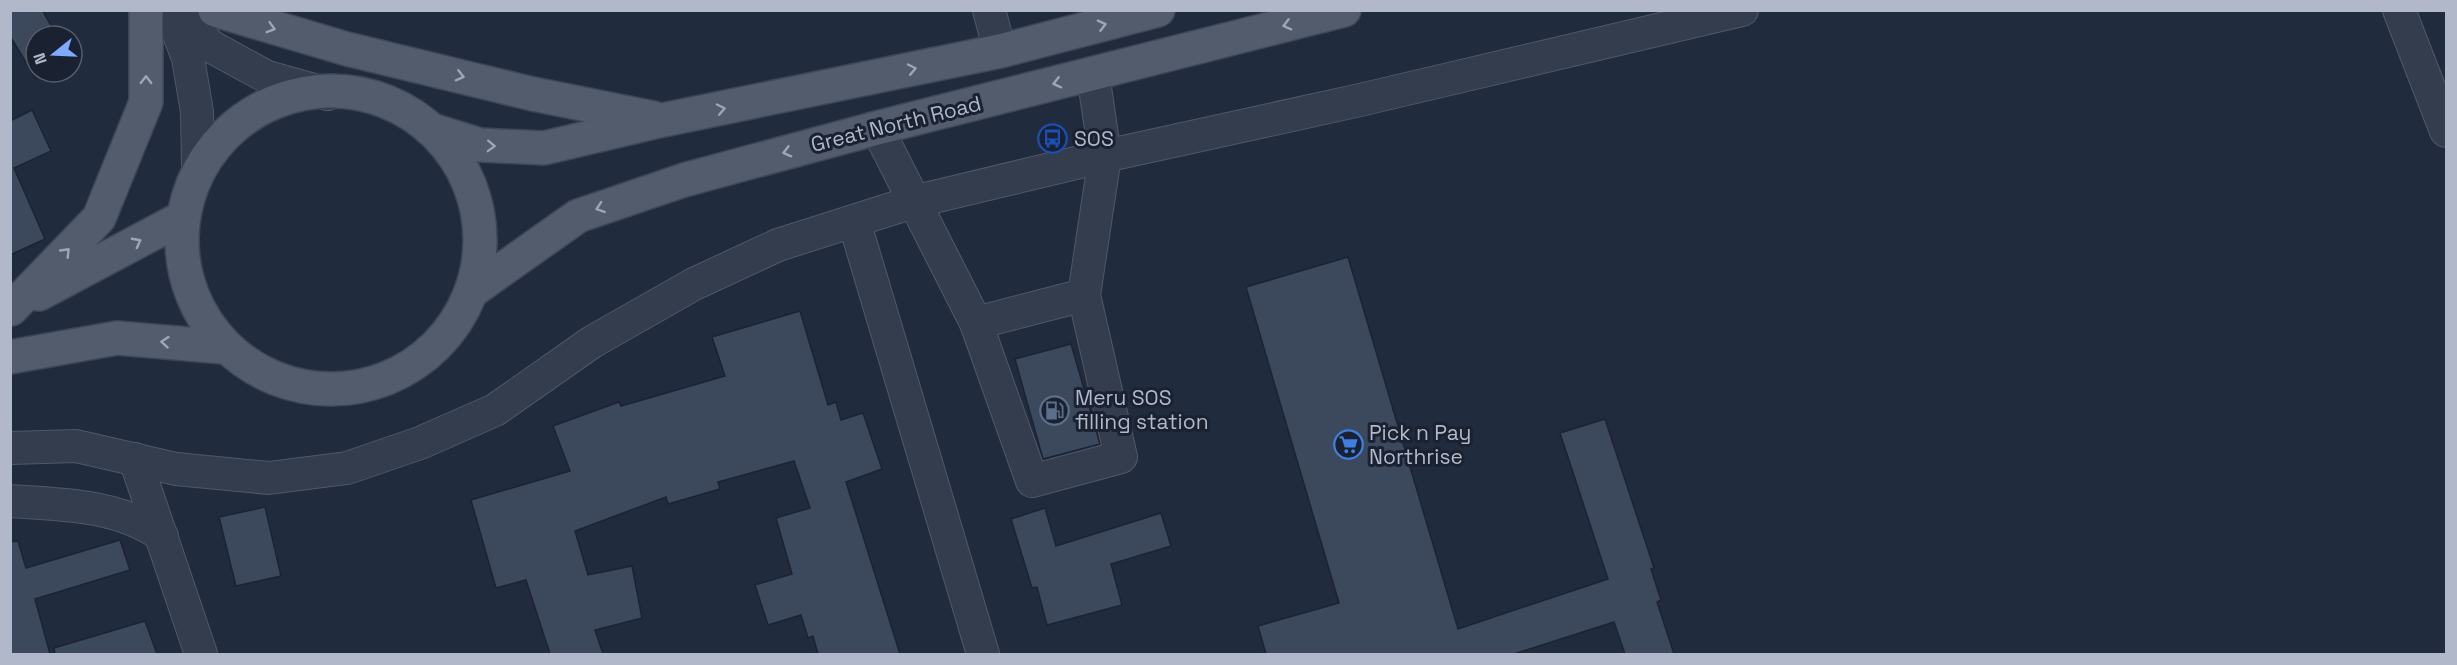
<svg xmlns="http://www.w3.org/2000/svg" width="2457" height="665" font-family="'Space Grotesk',sans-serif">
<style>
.building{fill:#3c495d;stroke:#1c2434;stroke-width:1.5}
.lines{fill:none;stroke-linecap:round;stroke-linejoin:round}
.minor-casing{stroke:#505868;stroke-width:34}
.major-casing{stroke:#3e4656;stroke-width:36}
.minor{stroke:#343d4d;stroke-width:32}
.major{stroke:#525c6d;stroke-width:33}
.oneway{stroke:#9da6b7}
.labels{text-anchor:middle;stroke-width:6;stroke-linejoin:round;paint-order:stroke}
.street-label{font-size:21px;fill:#b0b8c9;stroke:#1a2232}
.poi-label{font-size:21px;fill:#b0b8c9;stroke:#1a2232;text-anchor:start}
</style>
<rect width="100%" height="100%" fill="#202b3d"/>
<g class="building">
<path d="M 10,10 L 42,10 L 57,36 L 36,36 L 36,79 L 10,36 Z"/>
<path d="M 32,110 L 51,151 L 14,168 L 45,239 L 10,255 L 10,121 Z"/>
<path d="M 1348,257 L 1458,629 L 1608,579 L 1560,433 L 1605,419 L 1654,568 L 1651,569 L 1661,600 L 1657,602 L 1674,654 L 1625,654 L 1614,622 L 1514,654 L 1266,654 L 1258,626 L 1339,603 L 1246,287 Z"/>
<path d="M 800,311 L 828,405 L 836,402 L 841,420 L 863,413 L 882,469 L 846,482 L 900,654 L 818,654 L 813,636 L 808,638 L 801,615 L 768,625 L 755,585 L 792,574 L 776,518 L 810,508 L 794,461 L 718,482 L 720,489 L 668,504 L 666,497 L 575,531 L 588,575 L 632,566 L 642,618 L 595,630 L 603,654 L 550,654 L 526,580 L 496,588 L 471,500 L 570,471 L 553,426 L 619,402 L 621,406 L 725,376 L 712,337 Z"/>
<path d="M 1071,344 L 1100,444 L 1043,459 L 1015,359 Z"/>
<path d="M 265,507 L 281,576 L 236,586 L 219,517 Z"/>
<path d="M 1045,508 L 1056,546 L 1161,513 L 1171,546 L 1111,564 L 1122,605 L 1047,625 L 1037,587 L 1032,588 L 1011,519 Z"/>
<path d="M 120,540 L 130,570 L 35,599 L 50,654 L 10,654 L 10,542 L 18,541 L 26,568 Z"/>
<path d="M 145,621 L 157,654 L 55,654 L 54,648 Z"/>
</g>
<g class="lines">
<defs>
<g id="minor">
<path d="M 173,10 L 212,47 L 267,77 L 328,94"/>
<path d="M 989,10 L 1000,51"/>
<path d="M 2399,10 L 2446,131"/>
<path d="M 170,11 L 188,58 L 197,112 L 198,168"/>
<path d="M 877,128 L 976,323 L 1032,481 L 1121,457 L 1084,295 L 1105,156 L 1093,74"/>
<path d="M 854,221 L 983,654"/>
<path d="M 976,323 L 1084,295"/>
<path d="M 10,448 L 76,446 L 176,469 L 269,478 L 347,468 L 420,443 L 495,410 L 592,342 L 694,284 L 778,245 L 913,202 L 1105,156 L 1360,100 L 1742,10"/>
<path d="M 135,459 L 201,654"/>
<path d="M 10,501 C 60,504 121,505 162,536"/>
</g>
<g id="major">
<path d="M 215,10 L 347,49 L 533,94 L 653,118"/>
<circle cx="331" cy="240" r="149"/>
<path d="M 435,131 L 480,145 L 544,148 L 663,120 L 1000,51 L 1158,10"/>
<path d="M 472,291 L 578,216 L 684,180 L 877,128 L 1344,10"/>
<path d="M 39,294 L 182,218"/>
<path d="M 11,309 L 99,218 L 146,102 L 146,10"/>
<path d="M 10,357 L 117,338 L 224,347"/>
</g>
</defs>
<use href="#minor" class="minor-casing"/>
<use href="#major" class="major-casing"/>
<use href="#minor" class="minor"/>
<use href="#major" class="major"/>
</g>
<defs><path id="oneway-chevron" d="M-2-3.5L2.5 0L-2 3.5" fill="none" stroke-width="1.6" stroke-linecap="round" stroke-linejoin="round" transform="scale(1.5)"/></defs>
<g class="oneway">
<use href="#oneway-chevron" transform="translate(1102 25) rotate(-14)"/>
<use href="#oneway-chevron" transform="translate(1287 25) rotate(166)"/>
<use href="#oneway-chevron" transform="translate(271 28) rotate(16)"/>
<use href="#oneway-chevron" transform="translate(912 69) rotate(-12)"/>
<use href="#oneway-chevron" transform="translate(460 76) rotate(14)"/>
<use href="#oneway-chevron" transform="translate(146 80) rotate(-90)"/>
<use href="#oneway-chevron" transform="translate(1057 83) rotate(166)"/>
<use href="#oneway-chevron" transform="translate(721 109) rotate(-12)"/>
<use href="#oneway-chevron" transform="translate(491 146) rotate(2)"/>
<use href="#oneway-chevron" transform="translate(787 152) rotate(165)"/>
<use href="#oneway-chevron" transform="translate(600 208) rotate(161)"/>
<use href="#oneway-chevron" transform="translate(137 242) rotate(-28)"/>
<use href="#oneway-chevron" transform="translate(66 252) rotate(-46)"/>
<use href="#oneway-chevron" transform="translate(165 342) rotate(-175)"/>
</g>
<defs>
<symbol id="bus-ring" viewBox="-11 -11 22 22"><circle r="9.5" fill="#1a2232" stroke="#1a4fb4" stroke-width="1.5"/><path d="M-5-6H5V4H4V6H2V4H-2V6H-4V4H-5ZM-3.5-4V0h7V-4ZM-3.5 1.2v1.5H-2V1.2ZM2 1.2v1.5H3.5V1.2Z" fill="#1a4fb4"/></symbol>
<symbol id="fuel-ring" viewBox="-11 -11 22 22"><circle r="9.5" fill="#1a2232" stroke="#5c6f8a" stroke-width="1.5"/><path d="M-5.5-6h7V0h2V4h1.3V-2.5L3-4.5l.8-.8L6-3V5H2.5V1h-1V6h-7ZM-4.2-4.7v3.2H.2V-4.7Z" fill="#5c6f8a"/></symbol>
<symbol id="supermarket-ring" viewBox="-11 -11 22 22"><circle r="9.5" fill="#1a2232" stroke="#3f7fe0" stroke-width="1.5"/><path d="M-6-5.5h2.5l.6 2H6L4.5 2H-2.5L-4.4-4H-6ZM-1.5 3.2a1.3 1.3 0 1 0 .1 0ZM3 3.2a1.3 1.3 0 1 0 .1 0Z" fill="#3f7fe0"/></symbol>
</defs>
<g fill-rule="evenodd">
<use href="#bus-ring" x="1036" y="122" width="33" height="33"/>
<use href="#fuel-ring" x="1038" y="394" width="33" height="33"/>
<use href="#supermarket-ring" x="1332" y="428" width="33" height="33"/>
</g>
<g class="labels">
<g class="street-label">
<text transform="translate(896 124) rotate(-14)" y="7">Great North Road</text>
</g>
<g class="poi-label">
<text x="1074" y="146">SOS</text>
<text x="1075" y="405">Meru SOS<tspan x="1075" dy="24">filling station</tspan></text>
<text x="1369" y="440">Pick n Pay<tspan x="1369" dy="24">Northrise</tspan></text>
</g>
</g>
<rect width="2457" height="665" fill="none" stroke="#b0b8c9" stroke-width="24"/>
<g transform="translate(54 54) rotate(252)"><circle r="28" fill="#1a2232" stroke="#565e6e" stroke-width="1.5"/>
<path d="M0-4.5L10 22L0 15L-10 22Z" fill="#7faaff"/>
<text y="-9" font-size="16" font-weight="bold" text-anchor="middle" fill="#b0b8c9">N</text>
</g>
</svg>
